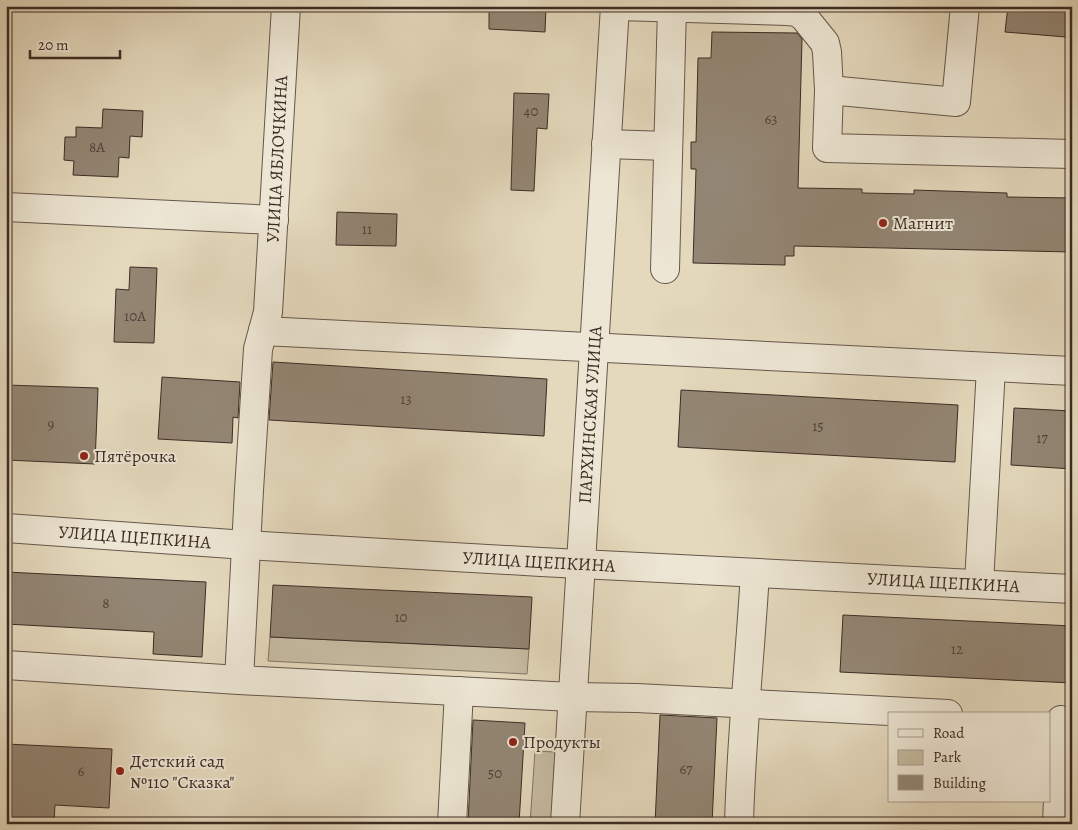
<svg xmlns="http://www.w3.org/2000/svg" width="1078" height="830" font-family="Alegreya,serif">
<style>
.green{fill:#c7bca3;stroke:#827464}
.building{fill:#938674;stroke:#3c2c25}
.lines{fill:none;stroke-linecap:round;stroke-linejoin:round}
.minor-casing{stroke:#66574b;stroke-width:30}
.minor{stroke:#ede6d4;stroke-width:28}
.poi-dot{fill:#8f2418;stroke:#ede6d4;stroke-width:2}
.labels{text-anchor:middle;stroke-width:4;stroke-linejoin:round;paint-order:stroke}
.number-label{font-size:15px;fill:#524239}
.street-label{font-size:18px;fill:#3c2c25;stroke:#ede6d4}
.poi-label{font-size:18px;fill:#3c2c25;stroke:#ede6d4;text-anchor:start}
</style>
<rect width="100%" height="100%" fill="#e4d9bd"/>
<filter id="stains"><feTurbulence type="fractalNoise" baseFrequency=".004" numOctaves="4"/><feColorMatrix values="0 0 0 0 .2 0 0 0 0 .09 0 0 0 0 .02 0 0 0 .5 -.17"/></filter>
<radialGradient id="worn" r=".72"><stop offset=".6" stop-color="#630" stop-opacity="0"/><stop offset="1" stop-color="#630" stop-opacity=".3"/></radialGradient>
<g class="green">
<path d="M 270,637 L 529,649 L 527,674 L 268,661 Z"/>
<path d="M 535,751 L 555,752 L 551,824 L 530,824 Z"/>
</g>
<g class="building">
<path d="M 489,6 L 546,6 L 545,32 L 489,29 Z"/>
<path d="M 1008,6 L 1069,6 L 1066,37 L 1005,32 Z"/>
<path d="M 712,32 L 797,33 L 802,39 L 798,188 L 862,189 L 862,193 L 914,194 L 914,190 L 1007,193 L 1007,197 L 1072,198 L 1072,252 L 794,246 L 794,256 L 785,256 L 785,265 L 693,263 L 696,169 L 691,169 L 691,142 L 696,142 L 698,58 L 711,58 Z"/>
<path d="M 514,93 L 549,94 L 547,129 L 537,128 L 534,191 L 511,190 Z"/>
<path d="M 103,109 L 143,111 L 142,137 L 130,136 L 129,158 L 119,157 L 118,177 L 73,175 L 74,161 L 64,160 L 65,137 L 76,137 L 76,127 L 102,128 Z"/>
<path d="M 337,212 L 397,214 L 396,246 L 336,245 Z"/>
<path d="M 130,267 L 157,268 L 154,343 L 114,342 L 116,289 L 129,290 Z"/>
<path d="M 273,362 L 547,379 L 544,436 L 269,420 Z"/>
<path d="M 162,377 L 240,382 L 238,418 L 233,417 L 232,443 L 158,439 Z"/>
<path d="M 6,385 L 98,388 L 95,464 L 6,460 Z"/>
<path d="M 681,390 L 958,405 L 955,462 L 678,447 Z"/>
<path d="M 1014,408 L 1072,411 L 1072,469 L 1011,465 Z"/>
<path d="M 6,572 L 206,582 L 202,657 L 153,654 L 154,632 L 6,624 Z"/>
<path d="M 273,585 L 532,597 L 529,649 L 270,637 Z"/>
<path d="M 843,615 L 1072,626 L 1072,683 L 840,672 Z"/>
<path d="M 660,715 L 717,718 L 712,824 L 655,824 Z"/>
<path d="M 473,720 L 525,723 L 519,824 L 468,824 Z"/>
<path d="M 6,744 L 112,749 L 109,808 L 55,805 L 54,824 L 6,824 Z"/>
</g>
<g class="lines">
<defs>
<g id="minor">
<path d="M 286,6 L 268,312 L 258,349 L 249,490 L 239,680 L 572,697 L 637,698 L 948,714"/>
<path d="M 618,6 L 788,11 L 797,12 L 804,17 L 825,43 L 827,52 L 829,90 L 827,148 L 1072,154"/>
<path d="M 829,90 L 956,102 L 965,6"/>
<path d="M 606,144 L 668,146"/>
<path d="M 6,207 L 274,220"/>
<path d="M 665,269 L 672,8"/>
<path d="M 263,331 L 1072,371"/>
<path id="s1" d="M 6,528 L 246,545 L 541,562 L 1072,589"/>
<path d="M 979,583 L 991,368"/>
<path d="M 6,665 L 239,680"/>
<path d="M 452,824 L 459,691"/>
<path id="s2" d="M 565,824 L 615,6"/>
<path d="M 739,824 C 741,740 750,657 755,573"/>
<path d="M 1057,824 L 1061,720"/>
</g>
</defs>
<use href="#minor" class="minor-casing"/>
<use href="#minor" class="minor"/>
</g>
<g class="poi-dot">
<circle cx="883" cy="223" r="5"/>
<circle cx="84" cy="456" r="5"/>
<circle cx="513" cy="742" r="5"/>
<circle cx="120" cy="771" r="5"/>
</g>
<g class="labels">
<g class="number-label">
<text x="531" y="116">40</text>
<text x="771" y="124">63</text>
<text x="97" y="152">8А</text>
<text x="367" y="234">11</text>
<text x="135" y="321">10А</text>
<text x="406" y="404">13</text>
<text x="51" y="429">9</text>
<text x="818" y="431">15</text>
<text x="1042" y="443">17</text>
<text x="106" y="608">8</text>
<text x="401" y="622">10</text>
<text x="957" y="654">12</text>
<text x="686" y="774">67</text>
<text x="81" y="776">6</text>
<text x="495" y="778">50</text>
</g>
<g class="street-label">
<text transform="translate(277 159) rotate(-87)" y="6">УЛИЦА ЯБЛОЧКИНА</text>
<text dy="6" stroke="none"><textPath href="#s2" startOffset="410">ПАРХИНСКАЯ УЛИЦА</textPath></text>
<text dy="6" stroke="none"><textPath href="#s1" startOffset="129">УЛИЦА ЩЕПКИНА</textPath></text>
<text dy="6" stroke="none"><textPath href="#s1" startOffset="534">УЛИЦА ЩЕПКИНА</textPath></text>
<text dy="6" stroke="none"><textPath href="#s1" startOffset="939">УЛИЦА ЩЕПКИНА</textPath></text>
</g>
<g class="poi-label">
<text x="893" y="229">Магнит</text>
<text x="94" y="462">Пятёрочка</text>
<text x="523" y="748">Продукты</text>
<text x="130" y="767">Детский сад<tspan x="130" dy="21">№110 "Сказка"</tspan></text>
</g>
</g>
<rect width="1078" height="830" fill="none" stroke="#e4d9bd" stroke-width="25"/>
<rect x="8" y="8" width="1063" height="815" fill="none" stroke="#3c2c25" stroke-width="2.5"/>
<rect x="12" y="12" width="1053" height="805" fill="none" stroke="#3c2c25"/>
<rect x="888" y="712" width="162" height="90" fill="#ede6d4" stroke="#a69c8e"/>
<rect x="898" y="729" width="25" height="8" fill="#ede6d4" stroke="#a69c8e"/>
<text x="933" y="738" font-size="15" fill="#3c2c25">Road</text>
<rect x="898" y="750" width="25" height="15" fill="#c7bca3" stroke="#a69c8e"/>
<text x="933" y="762" font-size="15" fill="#3c2c25">Park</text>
<rect x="898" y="775" width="25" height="15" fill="#938674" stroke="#a69c8e"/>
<text x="933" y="788" font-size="15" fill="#3c2c25">Building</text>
<path d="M30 50v8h90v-8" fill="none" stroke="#3c2c25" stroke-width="2.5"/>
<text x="38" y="50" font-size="15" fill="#3c2c25" stroke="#ede6d4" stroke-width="4" paint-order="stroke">20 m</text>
<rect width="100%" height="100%" filter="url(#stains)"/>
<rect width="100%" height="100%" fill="url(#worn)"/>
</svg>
